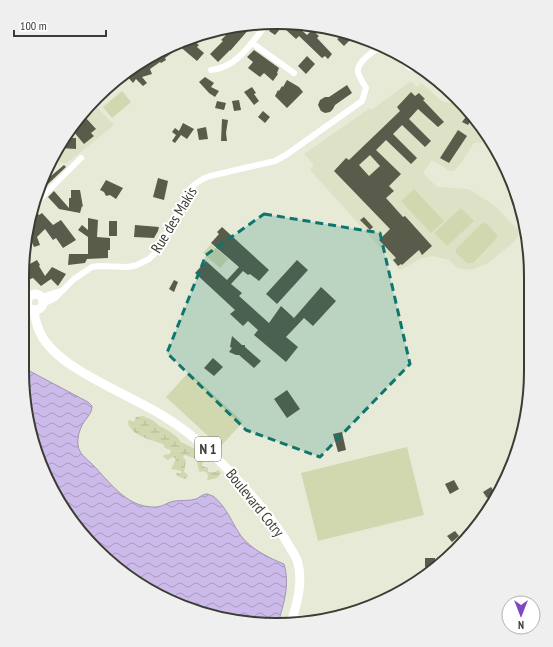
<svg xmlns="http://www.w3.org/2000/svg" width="553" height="647" font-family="'PT Sans Narrow',sans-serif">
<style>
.built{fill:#dde2c6}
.green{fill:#d1d7af}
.wetland{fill:url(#wetland-marsh)}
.water{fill:url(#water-waves);stroke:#a095b3}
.building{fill:#595c4a;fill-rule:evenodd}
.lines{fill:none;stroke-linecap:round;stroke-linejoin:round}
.street{stroke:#fff;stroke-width:6}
.primary{stroke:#fff;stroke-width:9}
.marked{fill:#0f766e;fill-opacity:0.2;stroke:#0f766e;stroke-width:3;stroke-dasharray:8 5;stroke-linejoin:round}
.labels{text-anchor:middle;stroke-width:4;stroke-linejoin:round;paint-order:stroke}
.shield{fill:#fff;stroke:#767671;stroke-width:1}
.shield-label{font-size:14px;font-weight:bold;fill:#3b3c34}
.street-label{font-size:15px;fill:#3b3c34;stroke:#fff}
.rim{fill:none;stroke:#3b3c34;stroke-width:2}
</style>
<defs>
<pattern id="wetland-marsh" width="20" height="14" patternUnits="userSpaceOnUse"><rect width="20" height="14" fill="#d1d7af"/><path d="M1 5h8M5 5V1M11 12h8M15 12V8" fill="none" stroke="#b4b997"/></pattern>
<pattern id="water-waves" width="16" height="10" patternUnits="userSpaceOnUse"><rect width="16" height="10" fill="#ccbbea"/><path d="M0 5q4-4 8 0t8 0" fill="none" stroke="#a799be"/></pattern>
</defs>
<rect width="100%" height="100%" fill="#e7ead6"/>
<g class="built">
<path d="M 411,81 L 417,87 L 421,83 L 443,102 L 450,103 L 455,99 L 468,109 L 486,140 L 484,142 L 474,143 L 462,162 L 454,171 L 449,171 L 432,160 L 423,173 L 437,187 L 469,189 L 495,206 L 518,230 L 518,236 L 514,242 L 488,263 L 472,270 L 457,268 L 449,260 L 432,256 L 420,259 L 402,269 L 399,269 L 310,170 L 314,165 L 304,154 L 370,108 L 372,110 L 382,102 Z"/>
<path d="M 97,107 L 114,125 L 67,163 L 50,162 L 85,116 Z"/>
</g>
<g class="green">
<path d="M 122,91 L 131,102 L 112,118 L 103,107 Z"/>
<path d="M 414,189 L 444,221 L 431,233 L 401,201 Z"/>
<path d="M 461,208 L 474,221 L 447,246 L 434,233 Z"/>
<path d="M 484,223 L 487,224 L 497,235 L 497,238 L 473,263 L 467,263 L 456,253 L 456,249 L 481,224 Z"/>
<path d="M 211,244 L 228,259 L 220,268 L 203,253 Z"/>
<path d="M 189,372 L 243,422 L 220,447 L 166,397 Z"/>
<path d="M 407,447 L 424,515 L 318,541 L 301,473 Z"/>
</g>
<path class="wetland" d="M 143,416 L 154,421 L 158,425 L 169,431 L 177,437 L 181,442 L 197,450 L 204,458 L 202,466 L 208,468 L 208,472 L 215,472 L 218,470 L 221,473 L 217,478 L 208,480 L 207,480 L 208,476 L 207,473 L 203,471 L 200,472 L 199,471 L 196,459 L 185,455 L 183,457 L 186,461 L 184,472 L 187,474 L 188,476 L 185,479 L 177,476 L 176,473 L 181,473 L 181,471 L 171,469 L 176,459 L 172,457 L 168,460 L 163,457 L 164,455 L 170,454 L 171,450 L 165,448 L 163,444 C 153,440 129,436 128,421 L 130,420 L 134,422 L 136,417 Z"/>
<path class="water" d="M 22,367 L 88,402 L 92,406 C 92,413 88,416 84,422 C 80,428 77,437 78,445 C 79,454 86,458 92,464 C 109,481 125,506 152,507 C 163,508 166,502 175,501 C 182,500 190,501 196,499 C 200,497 203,494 207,494 C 208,494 212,496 213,496 C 226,506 232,523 241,536 C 251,549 269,558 284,564 C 290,585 284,603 278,623 L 244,623 L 194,611 L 135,582 L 85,538 L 48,483 L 31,436 Z"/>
<g class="building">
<path d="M 293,23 L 307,35 L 312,30 L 319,36 L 317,38 L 332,54 L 328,59 L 325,56 L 322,58 L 299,36 L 296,39 L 285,29 L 284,30 L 281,28 L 275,35 L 269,31 L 274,25 Z"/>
<path d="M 250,28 L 230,51 L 230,50 L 218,62 L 210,54 L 223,41 L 221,40 L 230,31 Z"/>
<path d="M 334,34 L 341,35 L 352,38 L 344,46 L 337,39 L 339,38 Z"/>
<path d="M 190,38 L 199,45 L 197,47 L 204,53 L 197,61 L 178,45 Z"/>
<path d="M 171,49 L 173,52 L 165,58 L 166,60 L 161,63 L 160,62 L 150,69 L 152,74 L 142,77 L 147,83 L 143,86 L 136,79 L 133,83 L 126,75 Z"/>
<path d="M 254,50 L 279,68 L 277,73 L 278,74 L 273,81 L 264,73 L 260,77 L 248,68 L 253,62 L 247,57 Z"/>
<path d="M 307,56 L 315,64 L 306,74 L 298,66 Z"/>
<path d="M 205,77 L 214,83 L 211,87 L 219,91 L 215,97 L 209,93 L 199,82 Z"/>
<path d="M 287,80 L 299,87 L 303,92 L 287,108 L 275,96 L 278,90 L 279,91 L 282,86 L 283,87 Z"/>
<path d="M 347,85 L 352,93 L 335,105 L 333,109 L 330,112 L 325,113 L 321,111 L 318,105 L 320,100 L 325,97 L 329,97 Z"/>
<path d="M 252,87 L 256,93 L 254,94 L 259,101 L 254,105 L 244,92 Z"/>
<path d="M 411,92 L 415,96 L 419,93 L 425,99 L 423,100 L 444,122 L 438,127 L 418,109 L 409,119 L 431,141 L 425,147 L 402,125 L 393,134 L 417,158 L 411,164 L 386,140 L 376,150 L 401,174 L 389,186 L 394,191 L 386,198 L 403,217 L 405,216 L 432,246 L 422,255 L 419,250 L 402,265 L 401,264 L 398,266 L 393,260 L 396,258 L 379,240 L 390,229 L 334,171 L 346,158 L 349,160 L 400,111 L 397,107 ZM 370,155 L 380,166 L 369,176 L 359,165 Z"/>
<path d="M 239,100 L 241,110 L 234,111 L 232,101 Z"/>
<path d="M 217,101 L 226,103 L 224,110 L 215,108 Z"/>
<path d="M 263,111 L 270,117 L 265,123 L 258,117 Z"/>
<path d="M 468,114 L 473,117 L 468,125 L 462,122 Z"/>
<path d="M 85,117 L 96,129 L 91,133 L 94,136 L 84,144 L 73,131 Z"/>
<path d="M 222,119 L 228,120 L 226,133 L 227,141 L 221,141 Z"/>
<path d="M 183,123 L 194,129 L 187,139 L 181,135 L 175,143 L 172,141 L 176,135 L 172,132 L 175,128 L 179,131 Z"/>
<path d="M 206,127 L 208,139 L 199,140 L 197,129 Z"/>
<path d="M 458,130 L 467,136 L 449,163 L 440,158 Z"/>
<path d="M 68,138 L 76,138 L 76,149 L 60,148 Z"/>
<path d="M 64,165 L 66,167 L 47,185 L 43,181 L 44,178 L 49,174 L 51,176 Z"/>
<path d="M 158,178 L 168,181 L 164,200 L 153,197 Z"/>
<path d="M 106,180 L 123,188 L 116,199 L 110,195 L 106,196 L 104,192 L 100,190 Z"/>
<path d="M 71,190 L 80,190 L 83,207 L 82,206 L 80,213 L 59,209 L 48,197 L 54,191 L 69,208 L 69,198 L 71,198 Z"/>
<path d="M 34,210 L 39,215 L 42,213 L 53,225 L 61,220 L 76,240 L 63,248 L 56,238 L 53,240 L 45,229 L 37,237 L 40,245 L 34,247 L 29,236 L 26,239 Z"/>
<path d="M 364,217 L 373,227 L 370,230 L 360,220 Z"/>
<path d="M 88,218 L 98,220 L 97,237 L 110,238 L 110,250 L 108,250 L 108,258 L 87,259 L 85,263 L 68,265 L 69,254 L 88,254 L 88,237 L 78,230 L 82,225 L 88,230 Z"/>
<rect x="109" y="221" width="8" height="15"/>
<path d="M 135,225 L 159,227 L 158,231 L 154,238 L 134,237 Z"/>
<path d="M 222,227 L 269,270 L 259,281 L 250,274 L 248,275 L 243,271 L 231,284 L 242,293 L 239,296 L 269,323 L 281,306 L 294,318 L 321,287 L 336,301 L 313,326 L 304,318 L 286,337 L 298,347 L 286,362 L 254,335 L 258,330 L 248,321 L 243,326 L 230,314 L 235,310 L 195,273 L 206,261 L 227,280 L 239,267 L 211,243 L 219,234 L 217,232 Z"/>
<path d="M 24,258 L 28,265 L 37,260 L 40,265 L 39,266 L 45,276 L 52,267 L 66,274 L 58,286 L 51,279 L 41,286 L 33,278 L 28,280 L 27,279 L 24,270 Z"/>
<path d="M 297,260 L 308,270 L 277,304 L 266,294 Z"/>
<path d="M 174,280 L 178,282 L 174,292 L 169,289 Z"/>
<path d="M 232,336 L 242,345 L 245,345 L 245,347 L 261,361 L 254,368 L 239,355 L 236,355 L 229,352 L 232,348 L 230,347 Z"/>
<path d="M 213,358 L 223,367 L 214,376 L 204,368 Z"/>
<path d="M 287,390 L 300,409 L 287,418 L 274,399 Z"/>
<path d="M 342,432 L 346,450 L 338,452 L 333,434 Z"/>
<path d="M 454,480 L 459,489 L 450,494 L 445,484 Z"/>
<path d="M 491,487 L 495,493 L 487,498 L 483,492 Z"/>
<path d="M 455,531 L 459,536 L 452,542 L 447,536 Z"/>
<path d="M 425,558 L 435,558 L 435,566 L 425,567 Z"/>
</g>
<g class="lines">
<g class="street">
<path d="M 252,43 L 294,73"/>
<path d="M 397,54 L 409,67 L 416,69"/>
<path d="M 211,70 C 215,69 219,69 223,67 C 239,62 255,39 265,26"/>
<path d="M 104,92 L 110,84"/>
<path d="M 37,202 L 81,158"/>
<path d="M 41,297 L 61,291"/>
<path d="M 43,304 L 55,298 L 74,279 L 92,267 L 99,266 L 128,267 L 137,265 L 149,259 L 159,249 L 189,190 C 195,183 201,179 210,176 L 275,161 L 286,155 L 362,101 L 366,88 C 363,83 360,78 358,73 C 356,63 374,48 384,48 C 387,48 390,50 393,51"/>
</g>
<g class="primary">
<path d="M 23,283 L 28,300"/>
<circle cx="35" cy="302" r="8"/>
<path d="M 34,310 C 35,319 38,330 43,338 C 63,371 131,395 165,417 C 197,437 219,459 244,487 C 259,504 273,520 285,539 C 289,547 296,555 298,563 C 303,583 297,604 291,623"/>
</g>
</g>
<path class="marked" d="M 264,214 L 380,233 L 410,364 L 320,457 L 246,430 L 167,353 L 206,255 Z"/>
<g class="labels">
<rect class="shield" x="195" y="437" width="26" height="24" rx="3"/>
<g class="shield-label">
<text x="208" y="454">N 1</text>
</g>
<g class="street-label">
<text transform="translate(174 220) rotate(-59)" y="5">Rue des Makis</text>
<text transform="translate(255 503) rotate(51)" y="5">Boulevard Cotry</text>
</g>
</g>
<path d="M0 0H553V647H0ZM276 29H277A247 247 0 0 1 524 276V371A247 247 0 0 1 277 618H276A247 247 0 0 1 29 371V276A247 247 0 0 1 276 29Z" fill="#efefef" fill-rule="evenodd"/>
<path class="rim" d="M276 29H277A247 247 0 0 1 524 276V371A247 247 0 0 1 277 618H276A247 247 0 0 1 29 371V276A247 247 0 0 1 276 29Z"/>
<g transform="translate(521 615) rotate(180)"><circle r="19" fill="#ffffff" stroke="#b1b1ae"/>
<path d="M0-3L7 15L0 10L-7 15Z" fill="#8048bf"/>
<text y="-6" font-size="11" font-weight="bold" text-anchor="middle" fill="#3b3c34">N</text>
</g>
<path d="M14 30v6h92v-6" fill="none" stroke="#3b3c34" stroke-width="2"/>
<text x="20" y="30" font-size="12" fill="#3b3c34" stroke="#ffffff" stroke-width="3" paint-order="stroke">100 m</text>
</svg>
